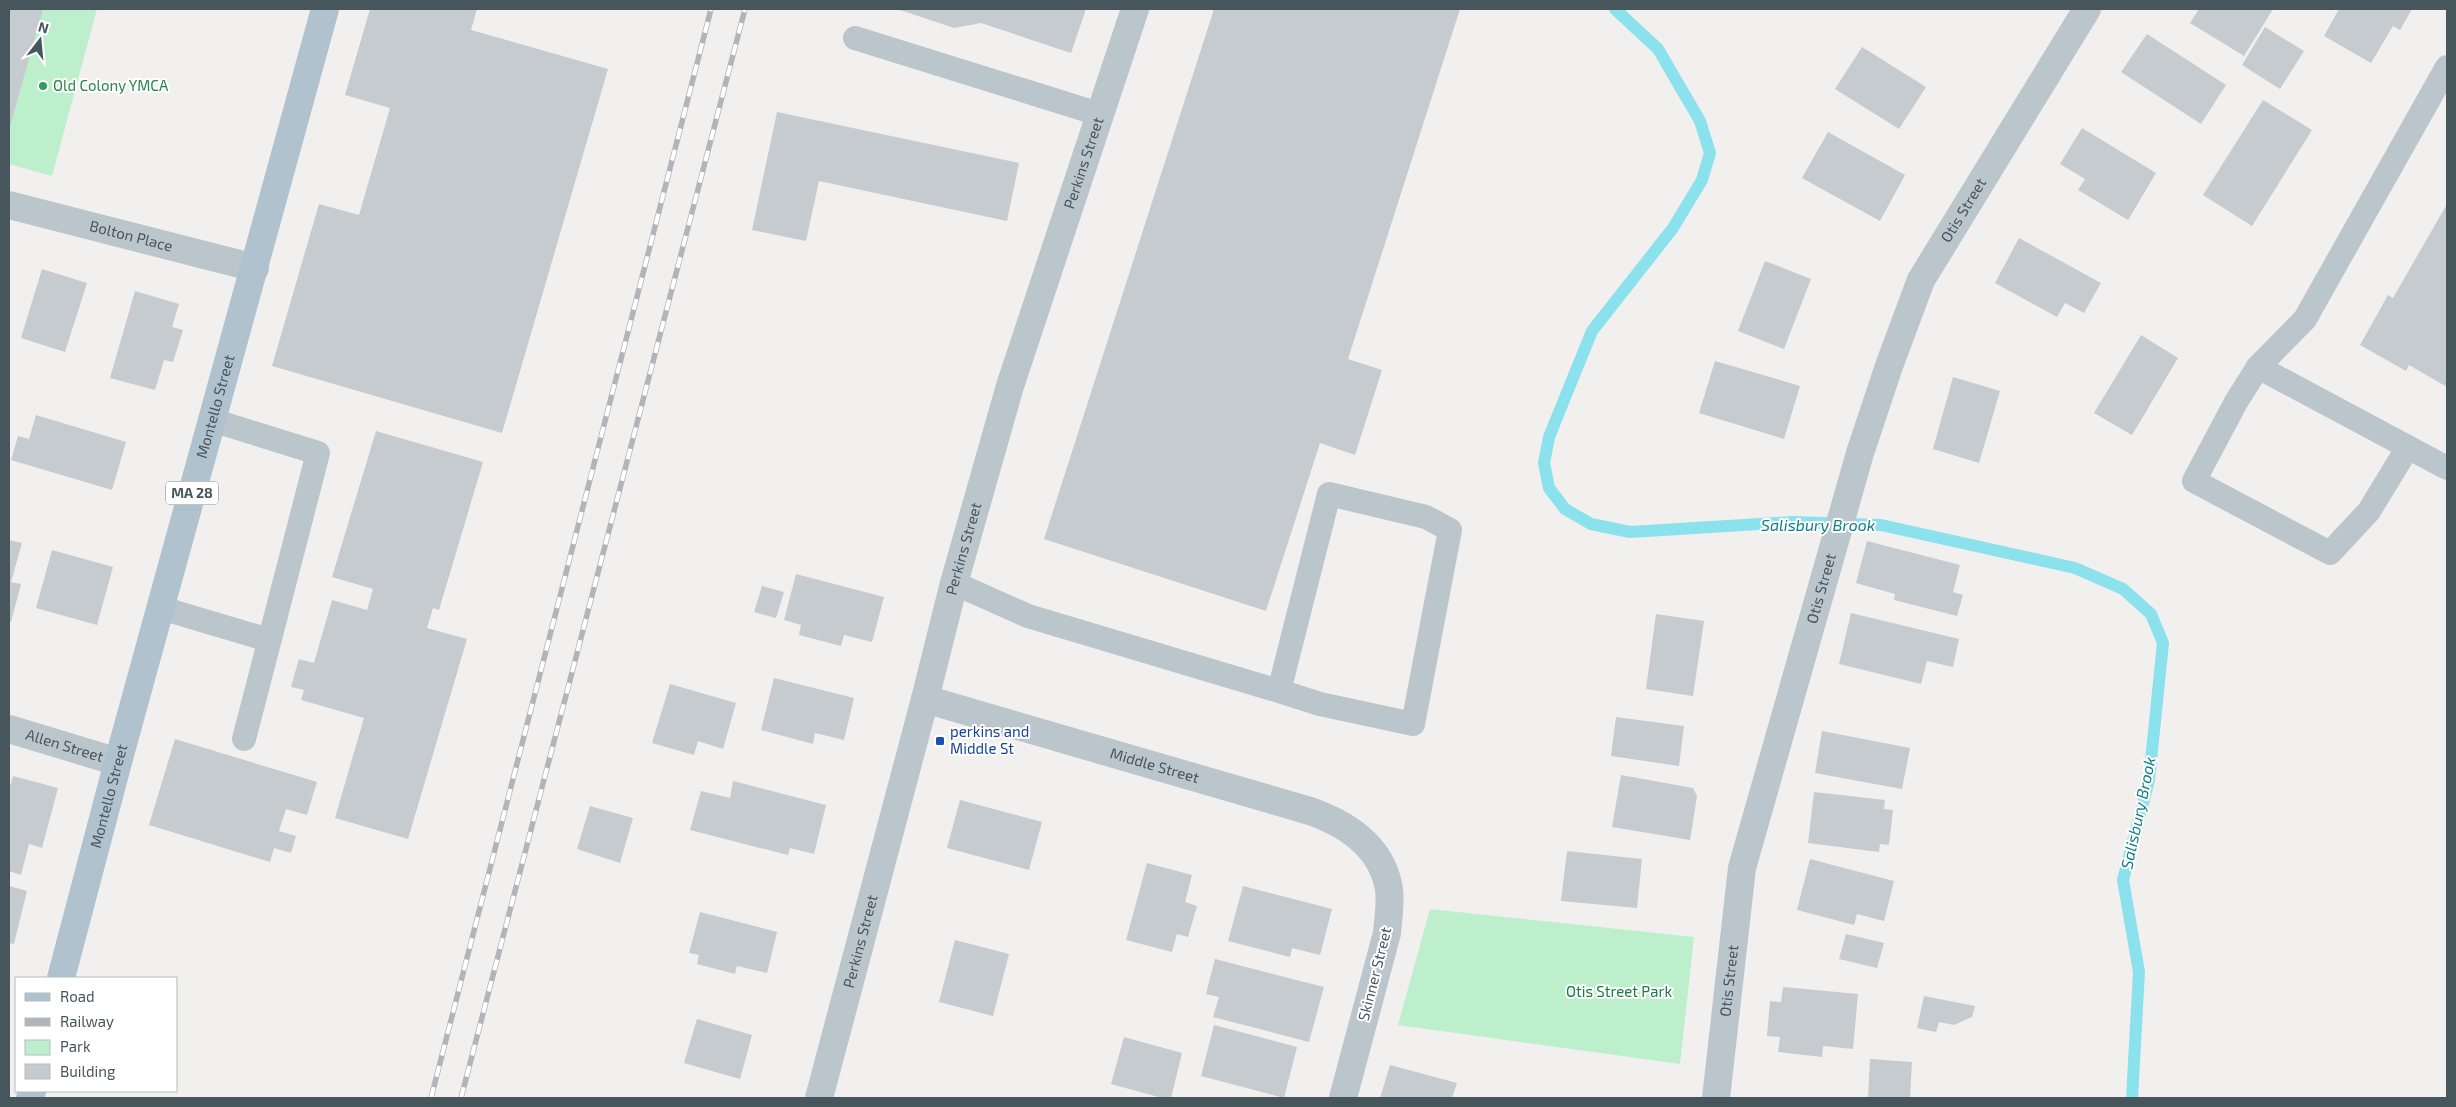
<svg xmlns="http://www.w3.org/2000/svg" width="2456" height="1107" font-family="'Exo 2',sans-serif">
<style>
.green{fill:#beefcc}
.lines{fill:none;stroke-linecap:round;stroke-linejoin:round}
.stream{stroke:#8be2ec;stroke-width:12}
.building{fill:#c6cbcf}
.service{stroke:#bbc5cc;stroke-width:24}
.minor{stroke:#bbc5cc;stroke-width:28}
.primary{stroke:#afc2ce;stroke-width:28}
.rail-casing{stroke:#b1b5ba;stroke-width:5.5}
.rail{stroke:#fff;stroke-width:4;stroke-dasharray:11;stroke-linecap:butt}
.leisure-dot{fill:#2e9e5b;stroke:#fff;stroke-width:2}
.transit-dot{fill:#1a4fb4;stroke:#fff;stroke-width:2}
.labels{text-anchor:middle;stroke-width:4;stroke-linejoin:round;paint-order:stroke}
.shield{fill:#fff;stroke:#7e888e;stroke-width:1}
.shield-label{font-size:14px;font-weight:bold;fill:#47555d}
.leisure-label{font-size:15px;fill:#27864d;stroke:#fff;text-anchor:start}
.street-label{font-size:15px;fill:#47555d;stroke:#fff}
.transit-label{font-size:15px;fill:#164399;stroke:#fff;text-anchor:start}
.park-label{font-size:15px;fill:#187e40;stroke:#fff}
.water-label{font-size:16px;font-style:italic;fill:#0e7e8b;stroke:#fff}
</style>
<rect width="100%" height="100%" fill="#f2efef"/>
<g class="green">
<path d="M 9,9 L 97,9 L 52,176 L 9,164 Z"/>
<path d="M 1430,909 L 1694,937 L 1680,1064 L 1398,1025 Z"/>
</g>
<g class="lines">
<path class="stream" d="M 1615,9 L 1658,49 L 1700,121 L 1710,153 L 1702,180 L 1673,228 L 1592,331 L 1549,437 L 1544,463 L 1549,488 L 1565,509 L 1591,524 L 1630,532 L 1793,522 L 1881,525 L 2075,568 L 2123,589 L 2151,614 L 2163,643 L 2149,780 L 2123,880 L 2139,972 L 2132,1098"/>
</g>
<g class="building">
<path d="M 9,9 L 43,9 L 9,130 Z"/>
<path d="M 370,9 L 477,9 L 471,30 L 608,69 L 502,433 L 272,366 L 319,204 L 359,215 L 390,108 L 345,95 Z"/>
<path d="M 897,9 L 1086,9 L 1071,53 L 981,23 L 954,28 Z"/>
<path d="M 1214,9 L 1460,9 L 1348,359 L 1382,370 L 1355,455 L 1320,443 L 1266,611 L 1044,539 Z"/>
<path d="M 2199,9 L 2273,9 L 2244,56 L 2190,23 Z"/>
<path d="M 2339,9 L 2412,9 L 2400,30 L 2393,26 L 2371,63 L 2324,36 Z"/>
<path d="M 2265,27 L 2304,51 L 2280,89 L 2242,65 Z"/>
<path d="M 2147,34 L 2226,85 L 2201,124 L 2121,72 Z"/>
<path d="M 1862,47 L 1926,87 L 1899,129 L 1835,89 Z"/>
<path d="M 2263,100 L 2312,130 L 2252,226 L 2203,195 Z"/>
<path d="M 777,112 L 1019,163 L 1007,221 L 819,181 L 806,241 L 752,230 Z"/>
<path d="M 2082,128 L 2156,173 L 2128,220 L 2078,190 L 2085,179 L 2060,164 Z"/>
<path d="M 1828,132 L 1905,175 L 1880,221 L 1802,178 Z"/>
<path d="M 2447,204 L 2447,387 L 2409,365 L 2406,371 L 2360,345 L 2388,295 L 2393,298 Z"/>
<path d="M 2019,238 L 2101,283 L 2084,313 L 2065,303 L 2057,317 L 1995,283 Z"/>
<path d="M 1765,261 L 1811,279 L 1784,349 L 1738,331 Z"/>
<path d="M 42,269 L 87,283 L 65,352 L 21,338 Z"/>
<path d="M 135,291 L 179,304 L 172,327 L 183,330 L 173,362 L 164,360 L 155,390 L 110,378 Z"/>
<path d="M 2141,335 L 2178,358 L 2132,435 L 2094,413 Z"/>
<path d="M 1715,361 L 1800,386 L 1784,439 L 1699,413 Z"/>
<path d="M 1953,377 L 2000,391 L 1979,463 L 1933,449 Z"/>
<path d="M 36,415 L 126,442 L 112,490 L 11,460 L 18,436 L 29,439 Z"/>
<path d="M 376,431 L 483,462 L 439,610 L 433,608 L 427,628 L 467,639 L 408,839 L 335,818 L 364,718 L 301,700 L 304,690 L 291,687 L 299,659 L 314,663 L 332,600 L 367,610 L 373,589 L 332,577 Z"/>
<path d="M 9,540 L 22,543 L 11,582 L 21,584 L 11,622 L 9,622 Z"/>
<path d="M 1867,541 L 1960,565 L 1953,592 L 1963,595 L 1957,616 L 1894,600 L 1895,594 L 1856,583 Z"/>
<path d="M 52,550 L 113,567 L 97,625 L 36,608 Z"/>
<path d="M 796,574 L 884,597 L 872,642 L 844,635 L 841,646 L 799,635 L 801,625 L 784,620 Z"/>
<path d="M 762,586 L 784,592 L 776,618 L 754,612 Z"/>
<path d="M 1851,613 L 1959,639 L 1953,667 L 1927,661 L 1921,684 L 1839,664 Z"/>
<path d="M 1656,614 L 1704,621 L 1693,696 L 1646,689 Z"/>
<path d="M 774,678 L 854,698 L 844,740 L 815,733 L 813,744 L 761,730 Z"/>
<path d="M 670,684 L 736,703 L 723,749 L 698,741 L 694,755 L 652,743 Z"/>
<path d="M 1616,717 L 1684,726 L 1679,766 L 1611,756 Z"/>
<path d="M 1822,731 L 1910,748 L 1902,789 L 1815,773 Z"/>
<path d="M 175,739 L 317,782 L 307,815 L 286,809 L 279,831 L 296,836 L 291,853 L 274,848 L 270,862 L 149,825 Z"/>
<path d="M 1621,775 L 1693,788 L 1697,796 L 1690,840 L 1612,827 Z"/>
<path d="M 13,776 L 58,788 L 42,848 L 29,844 L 21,875 L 9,871 L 9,790 Z"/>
<path d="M 733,781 L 826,805 L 814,854 L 790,848 L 788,855 L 690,830 L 701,791 L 730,798 Z"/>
<path d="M 1814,792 L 1885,800 L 1884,809 L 1893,810 L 1889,845 L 1880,844 L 1879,852 L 1808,843 Z"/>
<path d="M 960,800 L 1042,822 L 1029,870 L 947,848 Z"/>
<path d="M 590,806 L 633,818 L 620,863 L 577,849 Z"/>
<path d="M 1567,851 L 1642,859 L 1637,908 L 1561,901 Z"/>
<path d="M 1810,859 L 1894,881 L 1884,921 L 1857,914 L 1854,925 L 1797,910 Z"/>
<path d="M 1147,863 L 1192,875 L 1185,902 L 1197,906 L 1188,937 L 1177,934 L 1172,952 L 1126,940 Z"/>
<path d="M 9,886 L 27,891 L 14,944 L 9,943 Z"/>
<path d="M 1243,886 L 1332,909 L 1320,955 L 1292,948 L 1290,957 L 1228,941 Z"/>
<path d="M 700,912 L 777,932 L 767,973 L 737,966 L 735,974 L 697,964 L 699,955 L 689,953 Z"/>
<path d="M 1846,934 L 1884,943 L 1877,968 L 1839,959 Z"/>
<path d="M 955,940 L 1009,954 L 993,1016 L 939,1002 Z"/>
<path d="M 1215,959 L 1324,987 L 1309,1042 L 1213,1017 L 1219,997 L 1206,994 Z"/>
<path d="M 1783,987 L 1858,994 L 1853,1049 L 1823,1046 L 1822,1057 L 1778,1052 L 1780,1037 L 1767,1036 L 1770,1001 L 1781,1002 Z"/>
<path d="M 1924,996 L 1975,1006 L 1972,1017 L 1954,1025 L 1939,1022 L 1936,1032 L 1917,1028 Z"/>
<path d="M 697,1019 L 752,1035 L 740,1079 L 684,1063 Z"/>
<path d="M 1214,1025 L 1297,1047 L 1284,1098 L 1201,1076 Z"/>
<path d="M 1124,1037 L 1182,1053 L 1171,1098 L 1162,1098 L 1111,1084 Z"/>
<path d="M 1870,1059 L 1912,1062 L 1910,1098 L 1868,1098 Z"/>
<path d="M 1390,1065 L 1457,1083 L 1452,1098 L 1380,1098 Z"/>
</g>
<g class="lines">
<g class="service">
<path d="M 855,38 L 1099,114"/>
<path d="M 2447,67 L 2305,319 L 2258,367 L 2447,468"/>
<path d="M 2258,367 L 2236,402 L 2194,481 L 2330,553 L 2369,511 L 2408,447"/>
<path d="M 212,420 L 318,453 L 244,739"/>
<path d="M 954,583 L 1028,616 L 1279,691 L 1329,494 L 1426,517 L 1450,530 L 1413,724 L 1320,704 L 1279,691"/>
<path d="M 161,608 L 269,640"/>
</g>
<g class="minor">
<path id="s1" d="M 9,205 L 255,268"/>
<path id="s2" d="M 925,699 L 1310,811 C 1347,824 1382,847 1389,889 C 1391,904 1388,919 1387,933 L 1343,1098"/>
<path id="s3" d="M 9,729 L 118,762"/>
<path id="s4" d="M 819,1098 L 925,699 L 954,583 L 1010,386 L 1135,9"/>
<path id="s5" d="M 1716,1098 L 1742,868 L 1860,453 L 1889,366 L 1921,280 L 2087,9"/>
</g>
<g class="primary">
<path id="s6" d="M 61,978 L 118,762 L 325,9"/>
<path d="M 30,1098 L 32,1091"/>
</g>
<defs>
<g id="rail">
<path d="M 431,1098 L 711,9"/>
<path d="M 461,1098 L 745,9"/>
</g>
</defs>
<use href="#rail" class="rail-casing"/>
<use href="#rail" class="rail"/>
</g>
<circle class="leisure-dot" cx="43" cy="86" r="5"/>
<rect class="transit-dot" x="935" y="736" width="10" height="10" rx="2.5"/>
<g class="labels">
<rect class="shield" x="166" y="481.5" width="52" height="23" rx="4"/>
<g class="shield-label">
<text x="192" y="498">MA 28</text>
</g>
<g class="leisure-label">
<text x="53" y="91">Old Colony YMCA</text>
</g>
<g class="street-label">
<text dy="5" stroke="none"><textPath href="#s4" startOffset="972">Perkins Street</textPath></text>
<text dy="5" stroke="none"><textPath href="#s5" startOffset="928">Otis Street</textPath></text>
<text dy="5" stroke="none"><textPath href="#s1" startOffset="126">Bolton Place</textPath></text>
<text dy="5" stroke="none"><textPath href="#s6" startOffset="592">Montello Street</textPath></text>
<text dy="5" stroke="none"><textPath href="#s4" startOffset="568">Perkins Street</textPath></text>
<text dy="5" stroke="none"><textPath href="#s5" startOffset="522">Otis Street</textPath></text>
<text dy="5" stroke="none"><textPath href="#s3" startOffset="58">Allen Street</textPath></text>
<text dy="5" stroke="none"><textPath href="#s2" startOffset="239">Middle Street</textPath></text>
<text dy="5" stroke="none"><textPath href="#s6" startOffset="188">Montello Street</textPath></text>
<text dy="5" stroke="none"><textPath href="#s4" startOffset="162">Perkins Street</textPath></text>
<text transform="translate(1375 974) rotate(-76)" y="5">Skinner Street</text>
<text dy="5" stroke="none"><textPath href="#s5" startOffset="118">Otis Street</textPath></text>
</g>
<g class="transit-label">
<text x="950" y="737">perkins and<tspan x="950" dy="17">Middle St</tspan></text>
</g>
<g class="park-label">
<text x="1619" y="997">Otis Street Park</text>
</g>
<g class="water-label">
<text x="1818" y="531">Salisbury Brook</text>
<text transform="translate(2138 813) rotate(-78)" y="6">Salisbury Brook</text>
</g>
</g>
<rect width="2456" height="1107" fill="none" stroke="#47555d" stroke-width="20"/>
<rect x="15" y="977" width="162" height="115" fill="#ffffff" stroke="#b5bbbe"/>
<rect x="25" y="993" width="25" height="8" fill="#afc2ce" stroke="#b5bbbe"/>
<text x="60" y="1002" font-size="15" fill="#47555d">Road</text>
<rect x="25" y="1018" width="25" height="8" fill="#b1b5ba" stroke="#b5bbbe"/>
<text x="60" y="1027" font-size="15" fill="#47555d">Railway</text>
<rect x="25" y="1040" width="25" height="15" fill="#beefcc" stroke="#b5bbbe"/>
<text x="60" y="1052" font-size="15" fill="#47555d">Park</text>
<rect x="25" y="1064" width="25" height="15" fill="#c6cbcf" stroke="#b5bbbe"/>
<text x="60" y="1077" font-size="15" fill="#47555d">Building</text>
<g transform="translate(40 40) rotate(16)" stroke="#ffffff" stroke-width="4" paint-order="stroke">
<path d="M0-4L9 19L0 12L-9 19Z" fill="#47555d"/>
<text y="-8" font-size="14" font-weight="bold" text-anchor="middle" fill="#47555d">N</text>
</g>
</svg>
